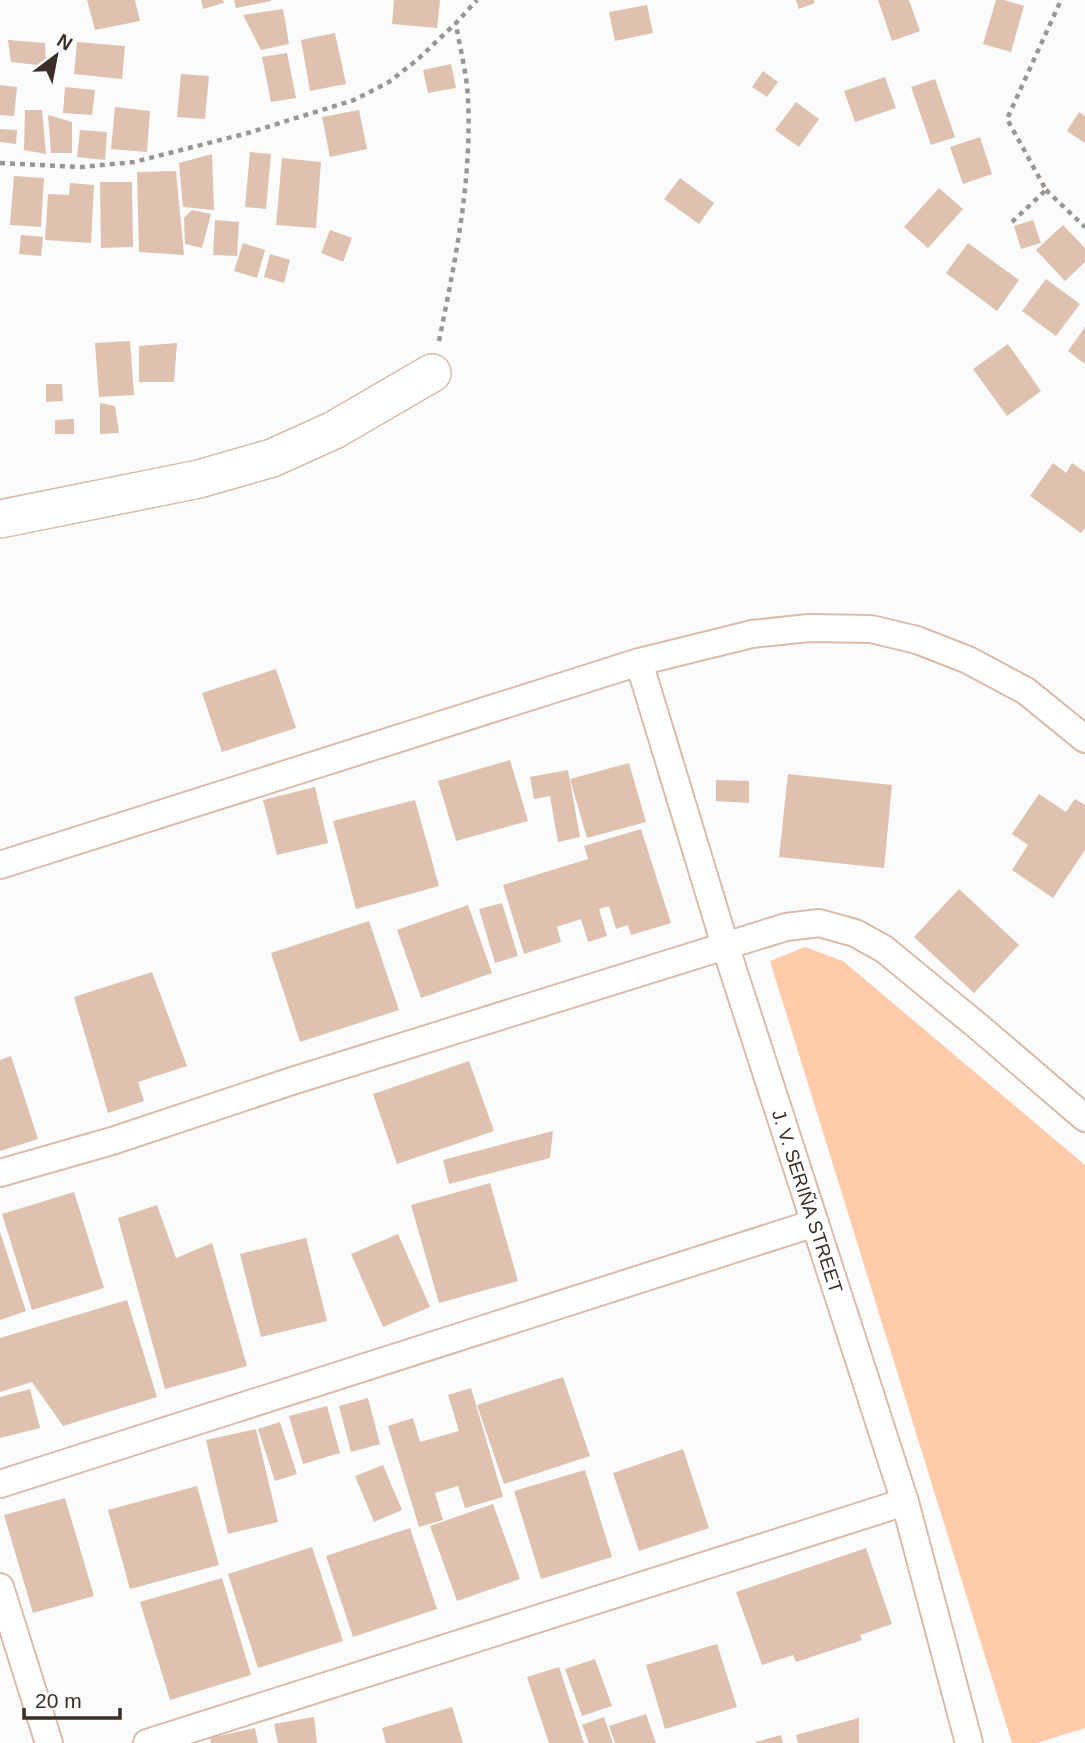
<svg xmlns="http://www.w3.org/2000/svg" width="1085" height="1743" font-family="Helvetica,sans-serif">
<style>
.green{fill:#ffcbaa}
.building{fill:#dfc1af}
.lines{fill:none;stroke-linecap:round;stroke-linejoin:round}
.street-casing{stroke:#d9bcaa;stroke-width:30}
.secondary-casing{stroke:#d9bcaa;stroke-width:40}
.path{stroke:#9c9692;stroke-width:4.5;stroke-dasharray:5 5;stroke-linecap:butt}
.street{stroke:#fff;stroke-width:26}
.secondary{stroke:#fff;stroke-width:37}
.labels{text-anchor:middle;stroke-width:6;stroke-linejoin:round;paint-order:stroke}
.street-label{font-size:19px;fill:#3a2e27;stroke:#fbfbfb}
</style>
<rect width="100%" height="100%" fill="#fbfbfb"/>
<path class="green" d="M 805,947 L 843,961 L 1085,1165 L 1085,1728 L 1037,1743 L 1012,1743 L 770,961 Z"/>
<g class="building">
<path d="M 87,0 L 135,0 L 140,21 L 95,30 Z"/>
<path d="M 201,0 L 223,0 L 224,3 L 203,9 Z"/>
<path d="M 234,0 L 271,0 L 271,1 L 236,8 Z"/>
<path d="M 394,0 L 440,0 L 437,28 L 392,24 Z"/>
<path d="M 796,0 L 814,0 L 815,3 L 799,9 Z"/>
<path d="M 878,0 L 909,0 L 920,31 L 892,41 Z"/>
<path d="M 996,0 L 1004,0 L 1024,6 L 1011,52 L 983,44 Z"/>
<path d="M 647,5 L 653,33 L 615,41 L 609,12 Z"/>
<path d="M 283,9 L 289,44 L 261,50 L 243,15 Z"/>
<path d="M 335,33 L 346,84 L 310,91 L 301,40 Z"/>
<path d="M 8,40 L 45,43 L 46,66 L 11,62 Z"/>
<path d="M 77,42 L 125,46 L 122,79 L 74,74 Z"/>
<path d="M 287,53 L 296,98 L 271,102 L 262,57 Z"/>
<path d="M 451,64 L 456,88 L 428,93 L 423,70 Z"/>
<path d="M 763,71 L 778,82 L 767,97 L 752,87 Z"/>
<path d="M 181,74 L 209,76 L 205,119 L 177,117 Z"/>
<path d="M 885,77 L 896,108 L 855,122 L 844,91 Z"/>
<path d="M 935,79 L 955,137 L 931,145 L 911,87 Z"/>
<path d="M 0,85 L 17,87 L 14,116 L 0,115 Z"/>
<path d="M 65,87 L 95,90 L 92,115 L 63,113 Z"/>
<path d="M 796,102 L 819,119 L 799,147 L 775,130 Z"/>
<path d="M 115,107 L 150,111 L 147,152 L 111,149 Z"/>
<path d="M 25,110 L 42,110 L 46,154 L 24,150 Z"/>
<path d="M 359,110 L 367,149 L 330,157 L 322,117 Z"/>
<path d="M 1079,112 L 1085,116 L 1085,143 L 1067,131 Z"/>
<path d="M 48,115 L 72,122 L 72,153 L 51,153 Z"/>
<path d="M 0,129 L 17,130 L 16,144 L 0,142 Z"/>
<path d="M 80,130 L 107,132 L 105,160 L 77,157 Z"/>
<path d="M 980,137 L 992,174 L 963,184 L 950,147 Z"/>
<path d="M 250,152 L 271,154 L 266,209 L 245,207 Z"/>
<path d="M 212,154 L 214,210 L 183,207 L 179,163 Z"/>
<path d="M 282,158 L 321,162 L 316,228 L 276,225 Z"/>
<path d="M 176,171 L 184,255 L 139,252 L 137,172 Z"/>
<path d="M 14,176 L 44,178 L 41,227 L 10,225 Z"/>
<path d="M 680,178 L 714,203 L 699,224 L 664,199 Z"/>
<path d="M 100,182 L 132,182 L 133,247 L 101,248 Z"/>
<path d="M 70,183 L 94,185 L 91,243 L 45,240 L 48,194 L 69,195 Z"/>
<path d="M 939,188 L 963,209 L 928,248 L 904,227 Z"/>
<path d="M 192,210 L 211,214 L 202,248 L 185,244 L 184,218 Z"/>
<path d="M 215,220 L 239,222 L 237,256 L 213,255 Z"/>
<path d="M 1033,220 L 1041,243 L 1021,249 L 1014,226 Z"/>
<path d="M 1063,225 L 1085,248 L 1085,262 L 1065,281 L 1036,250 Z"/>
<path d="M 330,230 L 352,238 L 343,262 L 321,253 Z"/>
<path d="M 21,235 L 43,237 L 41,256 L 19,254 Z"/>
<path d="M 243,243 L 265,250 L 257,278 L 234,271 Z"/>
<path d="M 968,243 L 1019,280 L 997,311 L 946,273 Z"/>
<path d="M 270,254 L 290,260 L 284,283 L 264,277 Z"/>
<path d="M 1046,279 L 1080,304 L 1056,336 L 1022,311 Z"/>
<path d="M 1085,327 L 1085,364 L 1068,351 Z"/>
<path d="M 130,341 L 134,395 L 99,397 L 95,343 Z"/>
<path d="M 177,343 L 174,382 L 139,382 L 139,346 Z"/>
<path d="M 1008,344 L 1041,391 L 1007,416 L 973,369 Z"/>
<path d="M 46,384 L 62,384 L 63,401 L 46,402 Z"/>
<path d="M 100,403 L 115,406 L 119,433 L 100,434 Z"/>
<path d="M 74,419 L 74,434 L 55,434 L 55,420 Z"/>
<path d="M 1053,463 L 1066,473 L 1072,463 L 1085,472 L 1085,528 L 1081,533 L 1030,496 Z"/>
<path d="M 276,669 L 296,728 L 222,752 L 202,693 Z"/>
<path d="M 510,760 L 528,821 L 456,841 L 438,781 Z"/>
<path d="M 629,763 L 646,822 L 587,838 L 570,779 Z"/>
<path d="M 568,770 L 580,837 L 558,842 L 550,796 L 534,799 L 530,777 Z"/>
<path d="M 788,774 L 892,785 L 884,868 L 779,857 Z"/>
<path d="M 716,780 L 749,781 L 749,803 L 716,801 Z"/>
<path d="M 315,787 L 328,843 L 277,855 L 263,800 Z"/>
<path d="M 1039,794 L 1066,812 L 1075,799 L 1085,805 L 1085,850 L 1053,898 L 1012,870 L 1028,845 L 1012,834 Z"/>
<path d="M 415,800 L 439,886 L 356,909 L 333,821 Z"/>
<path d="M 641,829 L 671,923 L 631,935 L 628,925 L 616,929 L 609,906 L 599,909 L 607,936 L 588,942 L 581,919 L 557,927 L 561,942 L 524,954 L 503,885 L 588,859 L 584,846 Z"/>
<path d="M 959,889 L 1019,945 L 974,993 L 914,937 Z"/>
<path d="M 502,903 L 518,956 L 495,963 L 479,909 Z"/>
<path d="M 468,905 L 492,973 L 421,998 L 397,930 Z"/>
<path d="M 369,921 L 399,1010 L 300,1042 L 271,953 Z"/>
<path d="M 152,972 L 187,1066 L 138,1082 L 144,1101 L 108,1113 L 74,997 Z"/>
<path d="M 11,1056 L 38,1139 L 0,1151 L 0,1060 Z"/>
<path d="M 469,1061 L 494,1131 L 397,1164 L 373,1094 Z"/>
<path d="M 553,1131 L 550,1158 L 449,1184 L 443,1160 Z"/>
<path d="M 490,1183 L 518,1281 L 439,1303 L 411,1205 Z"/>
<path d="M 74,1192 L 104,1288 L 32,1310 L 2,1214 Z"/>
<path d="M 157,1205 L 176,1258 L 212,1243 L 247,1366 L 165,1389 L 118,1218 Z"/>
<path d="M 0,1232 L 26,1311 L 0,1320 Z"/>
<path d="M 398,1234 L 430,1307 L 383,1327 L 351,1254 Z"/>
<path d="M 306,1238 L 327,1321 L 261,1337 L 240,1254 Z"/>
<path d="M 127,1300 L 157,1397 L 63,1426 L 32,1382 L 0,1392 L 0,1338 Z"/>
<path d="M 563,1377 L 590,1456 L 504,1484 L 477,1405 Z"/>
<path d="M 471,1388 L 503,1497 L 465,1508 L 458,1486 L 435,1493 L 443,1520 L 419,1527 L 388,1426 L 413,1418 L 420,1442 L 459,1431 L 448,1395 Z"/>
<path d="M 30,1389 L 40,1428 L 0,1438 L 0,1397 Z"/>
<path d="M 368,1398 L 380,1444 L 351,1452 L 339,1406 Z"/>
<path d="M 327,1406 L 340,1453 L 303,1464 L 289,1416 Z"/>
<path d="M 280,1422 L 297,1474 L 275,1481 L 258,1429 Z"/>
<path d="M 256,1429 L 278,1522 L 228,1534 L 206,1440 Z"/>
<path d="M 683,1449 L 709,1528 L 639,1551 L 613,1473 Z"/>
<path d="M 383,1465 L 402,1510 L 374,1522 L 355,1476 Z"/>
<path d="M 585,1470 L 612,1557 L 541,1579 L 514,1491 Z"/>
<path d="M 197,1486 L 219,1565 L 130,1589 L 108,1510 Z"/>
<path d="M 65,1498 L 94,1596 L 33,1613 L 4,1515 Z"/>
<path d="M 493,1504 L 520,1579 L 457,1601 L 430,1526 Z"/>
<path d="M 410,1528 L 437,1609 L 353,1637 L 326,1556 Z"/>
<path d="M 312,1547 L 343,1641 L 258,1668 L 228,1574 Z"/>
<path d="M 866,1548 L 892,1624 L 860,1635 L 862,1640 L 796,1662 L 793,1655 L 762,1665 L 736,1592 Z"/>
<path d="M 222,1578 L 251,1675 L 170,1700 L 140,1602 Z"/>
<path d="M 717,1644 L 737,1707 L 665,1729 L 646,1665 Z"/>
<path d="M 595,1659 L 612,1706 L 582,1716 L 565,1669 Z"/>
<path d="M 559,1667 L 584,1743 L 549,1743 L 527,1677 Z"/>
<path d="M 452,1707 L 463,1743 L 386,1743 L 382,1728 Z"/>
<path d="M 646,1714 L 656,1743 L 615,1743 L 609,1726 Z"/>
<path d="M 314,1717 L 317,1743 L 278,1743 L 274,1724 Z"/>
<path d="M 604,1717 L 613,1743 L 589,1743 L 582,1725 Z"/>
<path d="M 859,1718 L 859,1743 L 798,1743 L 796,1735 Z"/>
<path d="M 255,1728 L 258,1743 L 211,1743 L 210,1738 Z"/>
<path d="M 781,1735 L 783,1743 L 756,1743 L 756,1742 Z"/>
</g>
<g class="lines">
<defs>
<g id="street">
<path id="s1" d="M 639,662 L 725,945 L 905,1502 L 969,1743"/>
<path d="M 0,865 L 639,662 L 752,634 L 809,628 L 871,629 L 917,640 L 968,660 L 1026,691 L 1085,739"/>
<path d="M 0,1173 L 112,1141 L 292,1081 L 786,927 L 819,923 L 855,933 L 884,949 L 980,1028 L 1085,1118"/>
<path d="M 0,1484 L 815,1223"/>
<path d="M 0,1587 L 49,1743"/>
<path d="M 147,1743 L 905,1502"/>
</g>
<path id="secondary" d="M 0,519 L 199,479 L 272,458 L 334,430 L 432,373"/>
</defs>
<use href="#street" class="street-casing"/>
<use href="#secondary" class="secondary-casing"/>
<g class="path">
<path d="M 0,163 L 82,167 L 134,162 L 248,133 L 354,100 L 389,82 L 417,60 L 456,23 L 477,0"/>
<path d="M 1046,190 L 1085,227"/>
<path d="M 1012,222 L 1046,190 L 1007,119 L 1061,0"/>
<path d="M 439,341 C 455,262 472,181 468,99 C 467,74 460,49 456,24"/>
</g>
<use href="#street" class="street"/>
<use href="#secondary" class="secondary"/>
</g>
<g class="labels">
<g class="street-label">
<text dy="7" stroke="none"><textPath href="#s1" startOffset="565">J. V. SERIÑA STREET</textPath></text>
</g>
</g>
<g transform="translate(56 56) rotate(32)" stroke="#fbfbfb" stroke-width="5" paint-order="stroke">
<path d="M0-5L12 26L0 18L-12 26Z" fill="#3a2e27"/>
<text y="-10" font-size="19" font-weight="bold" text-anchor="middle" fill="#3a2e27">N</text>
</g>
<path d="M24 1708v10h96v-10" fill="none" stroke="#3a2e27" stroke-width="3.5"/>
<text x="35" y="1708" font-size="21" fill="#3a2e27" stroke="#fbfbfb" stroke-width="5" paint-order="stroke">20 m</text>
</svg>
